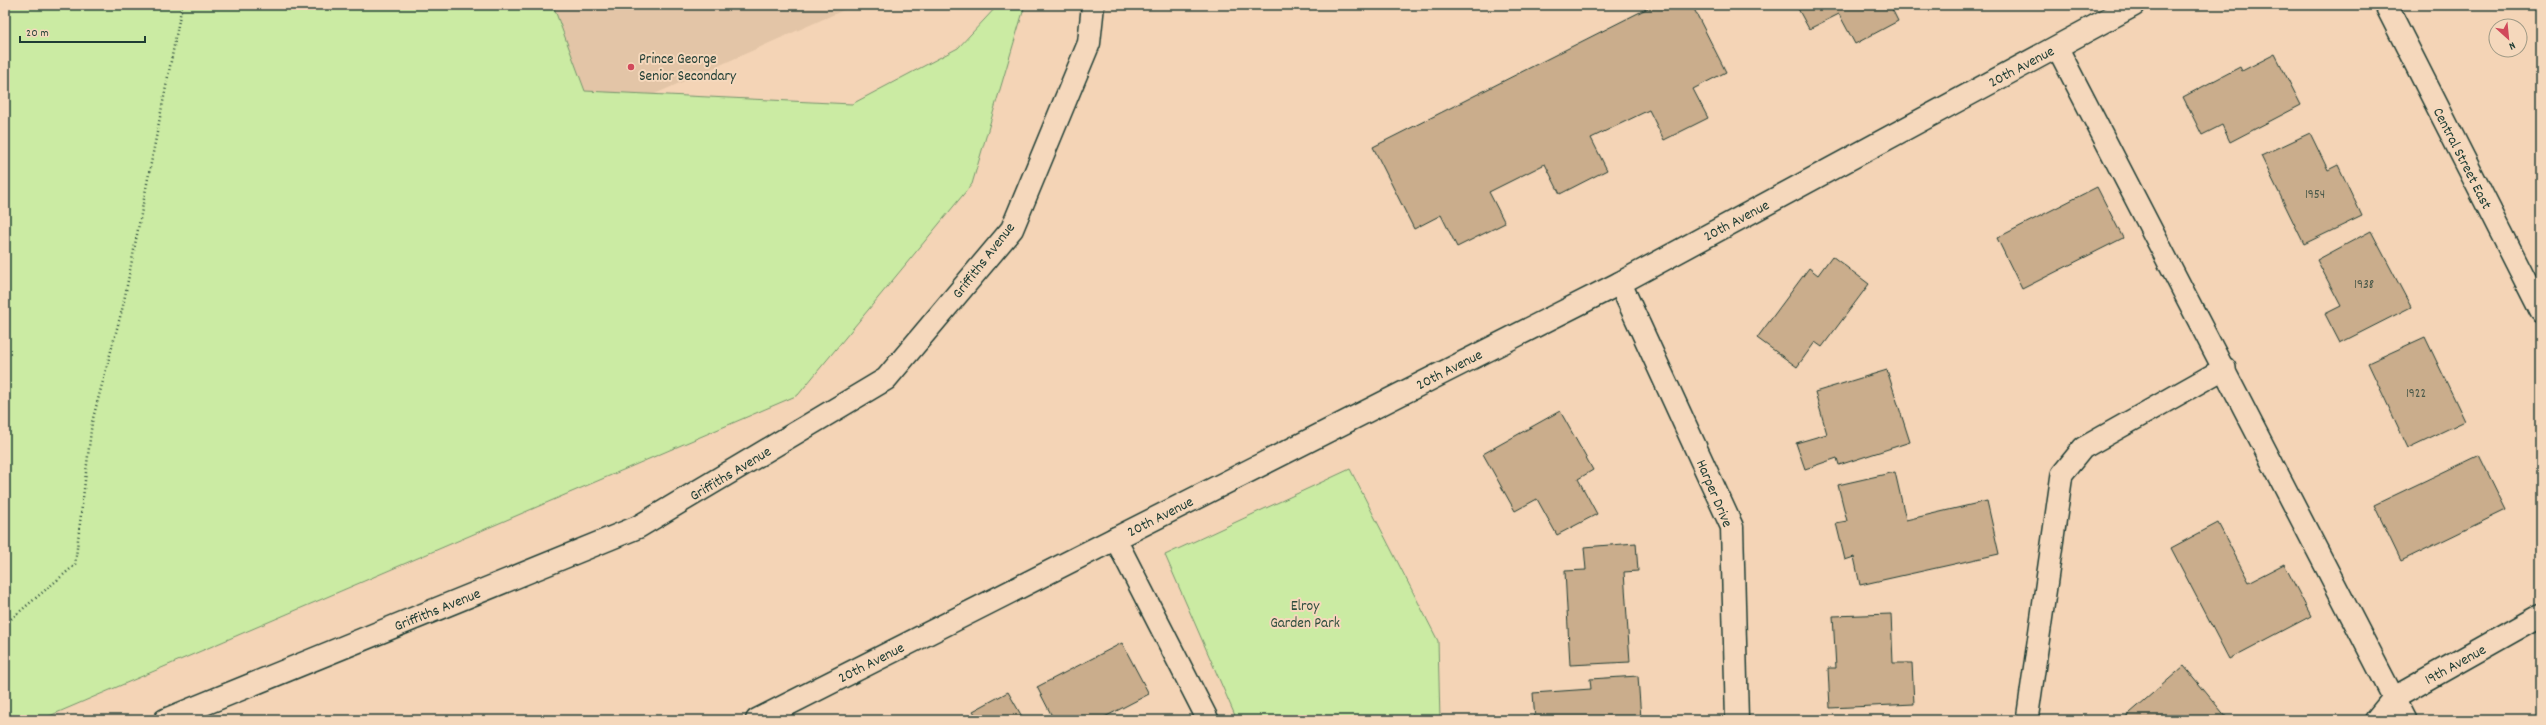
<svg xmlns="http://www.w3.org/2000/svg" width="2546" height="725" font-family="Dekko,sans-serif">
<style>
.built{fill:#e3c5a7}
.green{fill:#cbeba3;stroke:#75946c}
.building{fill:#caad8c;stroke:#1f3d34}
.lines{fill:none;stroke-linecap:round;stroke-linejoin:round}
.lane-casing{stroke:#1f3d34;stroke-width:24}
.street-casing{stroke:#1f3d34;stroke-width:25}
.path{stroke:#1f3d34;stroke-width:2.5;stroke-dasharray:1 3;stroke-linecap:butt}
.lane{stroke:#f5d8bc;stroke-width:21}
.street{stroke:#f5d8bc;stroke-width:22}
.poi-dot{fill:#d1495b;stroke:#f5d8bc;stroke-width:1.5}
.labels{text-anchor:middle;stroke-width:4;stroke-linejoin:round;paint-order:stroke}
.number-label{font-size:13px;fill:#4a594a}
.poi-label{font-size:15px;fill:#1f3d34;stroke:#f5d8bc;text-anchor:start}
.street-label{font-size:15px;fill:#1f3d34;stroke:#f5d8bc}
.park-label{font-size:15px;fill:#304e3f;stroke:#f5d8bc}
</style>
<rect width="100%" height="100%" fill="#f4d4b6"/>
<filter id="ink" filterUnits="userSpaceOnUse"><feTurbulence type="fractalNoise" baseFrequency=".025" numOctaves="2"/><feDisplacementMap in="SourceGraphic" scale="8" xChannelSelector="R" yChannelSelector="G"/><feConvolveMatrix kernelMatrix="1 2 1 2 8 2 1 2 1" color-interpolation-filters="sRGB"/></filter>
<g filter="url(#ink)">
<path class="built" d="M 521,5 L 855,5 L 574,130 Z"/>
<g class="green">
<path d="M 5,5 L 553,5 L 585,91 L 852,104 L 958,48 L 998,5 L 1025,5 L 972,184 L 798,395 L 40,720 L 5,720 Z"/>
<path d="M 1350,469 L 1438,641 L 1440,720 L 1237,720 L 1165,555 Z"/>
</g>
<g class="building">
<path d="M 1654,5 L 1692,5 L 1726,72 L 1693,89 L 1708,118 L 1664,140 L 1649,110 L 1591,138 L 1607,170 L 1560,194 L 1545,164 L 1489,192 L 1505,223 L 1457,247 L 1441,215 L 1414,229 L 1373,147 Z"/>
<path d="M 1796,5 L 1890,5 L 1898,21 L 1855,44 L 1839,14 L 1809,29 Z"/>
<path d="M 2275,54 L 2301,105 L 2230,142 L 2222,125 L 2202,135 L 2183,97 L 2240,67 L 2242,71 Z"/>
<path d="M 2310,133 L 2328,170 L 2338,165 L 2362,216 L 2304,244 L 2261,156 Z"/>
<path d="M 2097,187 L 2123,238 L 2022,289 L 1997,238 Z"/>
<path d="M 2371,231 L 2411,307 L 2340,343 L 2325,314 L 2341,306 L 2317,260 Z"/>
<path d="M 1832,256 L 1869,284 L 1822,347 L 1815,342 L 1797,367 L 1757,338 L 1809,268 L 1818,275 Z"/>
<path d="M 2425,337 L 2465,421 L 2408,448 L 2368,363 Z"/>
<path d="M 1887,370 L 1910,442 L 1839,465 L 1837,458 L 1805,469 L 1796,443 L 1827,434 L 1815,392 Z"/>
<path d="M 1560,411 L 1593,470 L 1578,479 L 1597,514 L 1557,535 L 1537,499 L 1515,511 L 1483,454 Z"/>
<path d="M 2479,455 L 2506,510 L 2401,561 L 2374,505 Z"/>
<path d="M 1895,472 L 1906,520 L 1987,501 L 1999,554 L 1860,585 L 1854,557 L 1845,560 L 1836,523 L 1847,521 L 1838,485 Z"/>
<path d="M 2218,523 L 2249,582 L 2284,564 L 2311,616 L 2229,659 L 2171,548 Z"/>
<path d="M 1636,543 L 1638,571 L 1624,572 L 1630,662 L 1570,665 L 1565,571 L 1586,570 L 1584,547 Z"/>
<path d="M 1891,614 L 1893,663 L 1912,663 L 1914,704 L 1830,708 L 1828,668 L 1836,668 L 1833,616 Z"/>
<path d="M 1122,643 L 1149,694 L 1099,720 L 1054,720 L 1037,687 Z"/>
<path d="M 2184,666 L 2227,718 L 2225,720 L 2122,720 Z"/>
<path d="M 1638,676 L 1641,719 L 1535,720 L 1533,693 L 1591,689 L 1590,679 Z"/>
<path d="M 1008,692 L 1024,720 L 965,720 L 975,714 L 973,711 Z"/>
</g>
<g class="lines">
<defs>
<g id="lane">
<path d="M 2057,47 L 2405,720"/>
<path d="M 1115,538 L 1208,720"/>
<path d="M 2027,720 L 2062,474 L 2083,448 L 2225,368"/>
</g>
<g id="street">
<path d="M 2386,5 L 2541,311"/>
<path d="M 1620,283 L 1732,527 L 1737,720"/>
<path d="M 165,720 L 638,527 L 886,379 L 1012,229 L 1089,43 L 1093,5"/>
<path d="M 757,720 L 1620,283 L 2134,5"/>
<path d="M 2376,720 L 2394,698 L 2541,615"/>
</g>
</defs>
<use href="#lane" class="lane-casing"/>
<use href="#street" class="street-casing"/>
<path class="path" d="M 5,624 L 75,565 L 92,422 L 123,306 L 182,5"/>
<use href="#lane" class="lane"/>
<use href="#street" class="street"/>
</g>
</g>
<circle class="poi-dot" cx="631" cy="67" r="4"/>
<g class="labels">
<g class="number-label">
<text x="2315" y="198">1954</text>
<text x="2364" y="288">1938</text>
<text x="2416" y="397">1922</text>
</g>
<g class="poi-label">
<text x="639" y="63">Prince George<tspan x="639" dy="17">Senior Secondary</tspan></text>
</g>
<g class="street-label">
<text transform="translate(2021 66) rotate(-28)" y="5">20th Avenue</text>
<text transform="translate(2463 158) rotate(63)" y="5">Central Street East</text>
<text transform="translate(1736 220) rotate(-28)" y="5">20th Avenue</text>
<text transform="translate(983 260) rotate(-52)" y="5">Griffiths Avenue</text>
<text transform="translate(1449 369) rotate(-27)" y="5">20th Avenue</text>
<text transform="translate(730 473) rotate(-31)" y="5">Griffiths Avenue</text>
<text transform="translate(1715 493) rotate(67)" y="5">Harper Drive</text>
<text transform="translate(1160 516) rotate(-27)" y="5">20th Avenue</text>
<text transform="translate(437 609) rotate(-22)" y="5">Griffiths Avenue</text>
<text transform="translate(871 662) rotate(-27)" y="5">20th Avenue</text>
<text transform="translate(2455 664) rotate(-29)" y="5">19th Avenue</text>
</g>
<g class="park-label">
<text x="1305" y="610">Elroy<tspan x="1305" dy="17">Garden Park</tspan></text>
</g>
</g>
<rect width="2546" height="725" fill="none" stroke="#f5d8bc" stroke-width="20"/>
<rect x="10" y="10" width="2526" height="705" fill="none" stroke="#1f3d34" stroke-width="1.5" filter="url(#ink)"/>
<g transform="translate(2508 38) rotate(153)"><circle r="19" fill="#f5d8bc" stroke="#9f9a86"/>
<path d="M0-3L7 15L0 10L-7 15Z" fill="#d1495b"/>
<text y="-6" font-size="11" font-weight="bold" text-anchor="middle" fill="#1f3d34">N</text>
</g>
<path d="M20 36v6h125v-6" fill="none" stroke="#1f3d34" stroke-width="2"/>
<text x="26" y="36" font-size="12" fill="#1f3d34" stroke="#f5d8bc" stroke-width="3" paint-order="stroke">20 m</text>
</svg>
